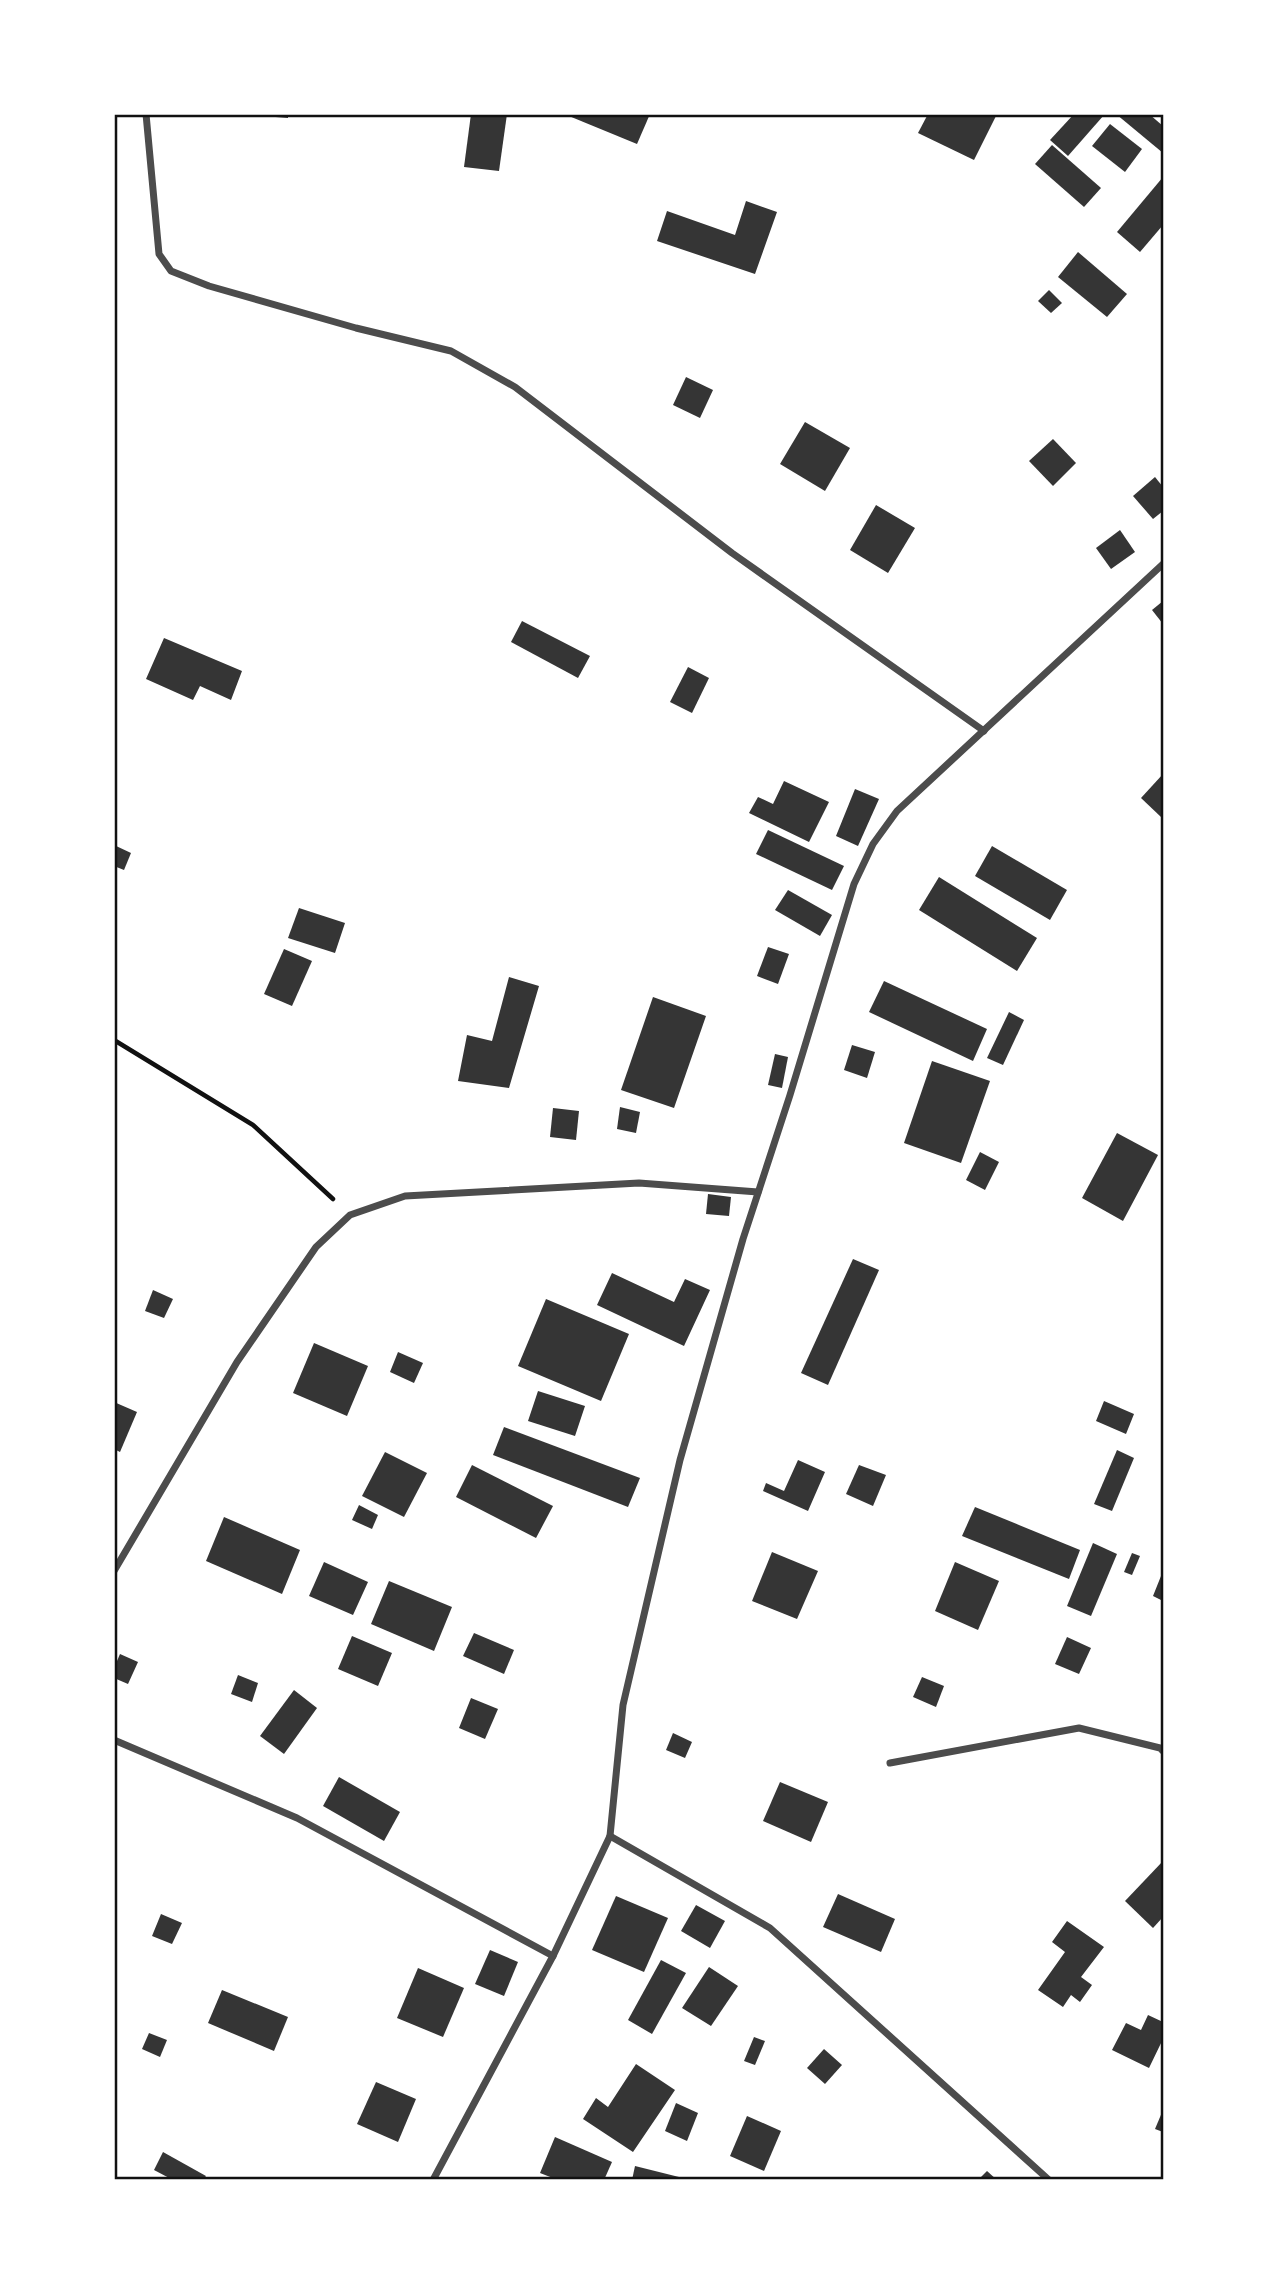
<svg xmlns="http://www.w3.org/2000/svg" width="1277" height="2294" font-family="Arial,sans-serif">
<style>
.building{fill:#353535}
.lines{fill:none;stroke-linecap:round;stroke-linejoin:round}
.path{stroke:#111;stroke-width:4.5}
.minor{stroke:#4c4c4c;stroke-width:7}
.neatline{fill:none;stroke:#111;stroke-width:2.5}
</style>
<rect width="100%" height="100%" fill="#fff"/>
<g class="building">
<path d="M 263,114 L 288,114 L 288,118 L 263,116 Z"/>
<path d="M 471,114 L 507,114 L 499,171 L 464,167 Z"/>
<path d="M 564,114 L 650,114 L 637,144 Z"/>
<path d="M 928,114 L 997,114 L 974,160 L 918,133 Z"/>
<path d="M 1074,114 L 1102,114 L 1104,115 L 1068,156 L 1050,140 Z"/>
<path d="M 1116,114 L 1149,114 L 1163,126 L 1163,153 Z"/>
<path d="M 1110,124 L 1142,149 L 1125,172 L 1092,146 Z"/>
<path d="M 1052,145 L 1101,188 L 1084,207 L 1035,164 Z"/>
<path d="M 1163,177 L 1163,225 L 1140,252 L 1117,232 Z"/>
<path d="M 746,201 L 777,212 L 755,274 L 657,241 L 667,211 L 735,235 Z"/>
<path d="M 1078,252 L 1127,294 L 1107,317 L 1058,277 Z"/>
<path d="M 1049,290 L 1062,303 L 1051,313 L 1038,301 Z"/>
<path d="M 686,377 L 713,390 L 700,418 L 673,405 Z"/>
<path d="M 805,422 L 850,448 L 825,491 L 780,464 Z"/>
<path d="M 1053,439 L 1076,463 L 1053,486 L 1029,461 Z"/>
<path d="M 1155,477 L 1163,487 L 1163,511 L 1153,519 L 1133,496 Z"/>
<path d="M 876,505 L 915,528 L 888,573 L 850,550 Z"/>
<path d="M 1120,530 L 1135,552 L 1111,569 L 1096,548 Z"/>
<path d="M 1163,601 L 1163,624 L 1152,610 Z"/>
<path d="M 522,621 L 590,656 L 578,678 L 511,642 Z"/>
<path d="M 164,638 L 242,671 L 231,700 L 200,686 L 193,700 L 146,679 Z"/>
<path d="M 688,667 L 709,678 L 692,713 L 670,702 Z"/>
<path d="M 1163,774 L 1163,815 L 1161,817 L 1141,798 Z"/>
<path d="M 784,781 L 829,802 L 809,842 L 749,813 L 758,797 L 773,804 Z"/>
<path d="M 855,789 L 879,799 L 858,846 L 836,836 Z"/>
<path d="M 768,830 L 844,866 L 832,890 L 756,854 Z"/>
<path d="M 114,845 L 131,853 L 124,870 L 114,866 Z"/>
<path d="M 992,846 L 1067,890 L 1050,920 L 975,876 Z"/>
<path d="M 939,877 L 1037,938 L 1017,971 L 919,910 Z"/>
<path d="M 788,890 L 832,915 L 820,936 L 775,910 Z"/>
<path d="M 299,908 L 345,923 L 335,953 L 288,938 Z"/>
<path d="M 768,947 L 789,954 L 778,984 L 757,976 Z"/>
<path d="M 284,949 L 312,961 L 292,1006 L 264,994 Z"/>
<path d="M 509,977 L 539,986 L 509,1088 L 458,1081 L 467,1035 L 492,1041 Z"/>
<path d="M 884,981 L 987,1029 L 973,1061 L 869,1012 Z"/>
<path d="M 653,997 L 706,1016 L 674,1108 L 621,1090 Z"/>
<path d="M 1009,1012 L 1024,1020 L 1003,1065 L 987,1058 Z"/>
<path d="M 852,1045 L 875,1052 L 867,1078 L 844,1070 Z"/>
<path d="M 775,1054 L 788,1057 L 782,1088 L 768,1085 Z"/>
<path d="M 932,1061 L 990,1081 L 961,1163 L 904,1143 Z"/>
<path d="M 620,1107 L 640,1112 L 636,1133 L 617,1129 Z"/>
<path d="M 553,1108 L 579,1111 L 576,1140 L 550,1137 Z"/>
<path d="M 1117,1133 L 1158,1155 L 1123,1221 L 1082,1198 Z"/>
<path d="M 980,1152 L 999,1162 L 985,1190 L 966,1180 Z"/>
<path d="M 708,1194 L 731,1197 L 729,1216 L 706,1214 Z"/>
<path d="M 853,1259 L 879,1270 L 828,1385 L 801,1373 Z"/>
<path d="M 612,1273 L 674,1302 L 685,1279 L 710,1290 L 684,1346 L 597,1305 Z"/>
<path d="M 153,1290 L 173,1299 L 164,1318 L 145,1311 Z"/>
<path d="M 546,1299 L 629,1334 L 601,1401 L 518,1366 Z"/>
<path d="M 314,1343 L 368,1366 L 347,1416 L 293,1393 Z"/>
<path d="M 398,1352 L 423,1363 L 414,1383 L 390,1372 Z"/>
<path d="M 538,1391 L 585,1406 L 575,1436 L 528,1421 Z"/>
<path d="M 1104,1401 L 1134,1414 L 1126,1434 L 1096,1421 Z"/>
<path d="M 114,1402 L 137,1412 L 120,1452 L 114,1449 Z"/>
<path d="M 504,1427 L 640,1478 L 628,1507 L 493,1455 Z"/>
<path d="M 1117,1450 L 1134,1458 L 1112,1511 L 1094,1504 Z"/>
<path d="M 385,1452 L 427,1473 L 404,1517 L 362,1496 Z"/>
<path d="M 798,1460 L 825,1472 L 808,1511 L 763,1491 L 766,1483 L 784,1491 Z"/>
<path d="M 472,1465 L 553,1506 L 536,1538 L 456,1497 Z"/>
<path d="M 859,1465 L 886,1475 L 873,1506 L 846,1494 Z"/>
<path d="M 359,1505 L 378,1515 L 372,1529 L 352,1520 Z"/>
<path d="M 975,1507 L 1080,1550 L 1069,1579 L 962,1536 Z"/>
<path d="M 224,1517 L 300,1550 L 282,1594 L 206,1561 Z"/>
<path d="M 1093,1543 L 1117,1554 L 1091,1616 L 1067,1606 Z"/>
<path d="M 772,1552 L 818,1571 L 797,1619 L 752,1601 Z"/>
<path d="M 1132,1553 L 1140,1556 L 1132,1575 L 1124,1572 Z"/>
<path d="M 324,1562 L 368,1582 L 353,1615 L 309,1596 Z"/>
<path d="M 955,1562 L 999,1581 L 978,1630 L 935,1611 Z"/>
<path d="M 1163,1571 L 1163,1601 L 1153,1596 Z"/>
<path d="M 389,1581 L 452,1607 L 434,1651 L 371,1624 Z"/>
<path d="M 474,1633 L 514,1650 L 504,1674 L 463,1656 Z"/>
<path d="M 352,1636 L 392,1653 L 378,1686 L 338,1669 Z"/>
<path d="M 1067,1637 L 1091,1648 L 1079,1674 L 1055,1664 Z"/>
<path d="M 120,1654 L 138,1662 L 128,1684 L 114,1678 L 114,1668 Z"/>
<path d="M 238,1675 L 258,1683 L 252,1702 L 231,1694 Z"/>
<path d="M 922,1677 L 944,1686 L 936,1707 L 913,1697 Z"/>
<path d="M 294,1690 L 317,1708 L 284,1754 L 260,1736 Z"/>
<path d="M 471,1698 L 498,1709 L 485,1739 L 459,1728 Z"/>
<path d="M 673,1733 L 692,1742 L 685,1758 L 666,1750 Z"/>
<path d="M 339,1777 L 400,1812 L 384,1841 L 323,1806 Z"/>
<path d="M 780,1782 L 828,1802 L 811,1842 L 763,1821 Z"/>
<path d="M 1163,1861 L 1163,1917 L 1153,1928 L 1125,1901 Z"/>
<path d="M 838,1894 L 895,1919 L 881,1952 L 823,1927 Z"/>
<path d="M 616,1896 L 668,1918 L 644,1972 L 592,1950 Z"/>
<path d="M 696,1905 L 725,1921 L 710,1948 L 681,1931 Z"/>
<path d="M 161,1914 L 182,1923 L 172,1944 L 152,1936 Z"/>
<path d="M 1067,1921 L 1104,1947 L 1081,1977 L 1092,1985 L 1080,2002 L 1071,1995 L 1063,2007 L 1038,1990 L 1065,1952 L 1052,1942 Z"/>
<path d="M 490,1950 L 518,1962 L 504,1996 L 475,1984 Z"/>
<path d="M 661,1960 L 686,1973 L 652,2034 L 628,2020 Z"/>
<path d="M 709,1967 L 738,1986 L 711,2026 L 682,2008 Z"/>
<path d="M 418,1968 L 464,1988 L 443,2037 L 397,2018 Z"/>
<path d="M 222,1990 L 288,2017 L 274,2051 L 208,2023 Z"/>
<path d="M 1148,2015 L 1163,2022 L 1163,2039 L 1149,2068 L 1112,2050 L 1126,2023 L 1141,2030 Z"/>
<path d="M 149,2033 L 167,2040 L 160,2057 L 142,2049 Z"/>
<path d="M 754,2037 L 765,2041 L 755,2065 L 744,2061 Z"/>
<path d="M 824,2049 L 842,2065 L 825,2084 L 807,2068 Z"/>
<path d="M 636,2064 L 675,2090 L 633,2152 L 583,2119 L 596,2098 L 608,2107 Z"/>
<path d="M 376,2082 L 416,2099 L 398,2142 L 357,2124 Z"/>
<path d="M 676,2103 L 698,2113 L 687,2141 L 665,2131 Z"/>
<path d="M 1163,2110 L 1163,2132 L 1155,2129 Z"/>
<path d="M 747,2116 L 781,2131 L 764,2171 L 730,2156 Z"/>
<path d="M 555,2137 L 612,2162 L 604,2180 L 558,2180 L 540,2173 Z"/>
<path d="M 163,2152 L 206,2176 L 203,2180 L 173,2180 L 154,2170 Z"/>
<path d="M 635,2166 L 679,2177 L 678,2180 L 632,2180 Z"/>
<path d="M 987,2171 L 997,2180 L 978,2180 Z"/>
</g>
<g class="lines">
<path class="path" d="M 114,1040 L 253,1125 L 333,1199"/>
<g class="minor">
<path d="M 146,114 L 159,254 L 171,271 L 209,286 L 356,328 L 451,351 L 515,387 L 732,553 L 984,731"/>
<path d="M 114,1571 L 237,1362 L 316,1247 L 350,1215 L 405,1196 L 639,1183 L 758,1192"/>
<path d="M 114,1740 L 297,1818 L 553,1956"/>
<path d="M 890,1763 L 1079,1728 L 1160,1748 L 1163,1751"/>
<path d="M 610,1836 L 770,1928 L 1049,2180"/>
<path d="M 433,2180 L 553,1956 L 610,1836 L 623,1705 L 680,1460 L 743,1239 L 790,1095 L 854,884 L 873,844 L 897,811 L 1163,564"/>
</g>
</g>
<rect width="1277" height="2294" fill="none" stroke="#ffffff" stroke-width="231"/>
<rect x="116" y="116" width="1046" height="2062" class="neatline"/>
</svg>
